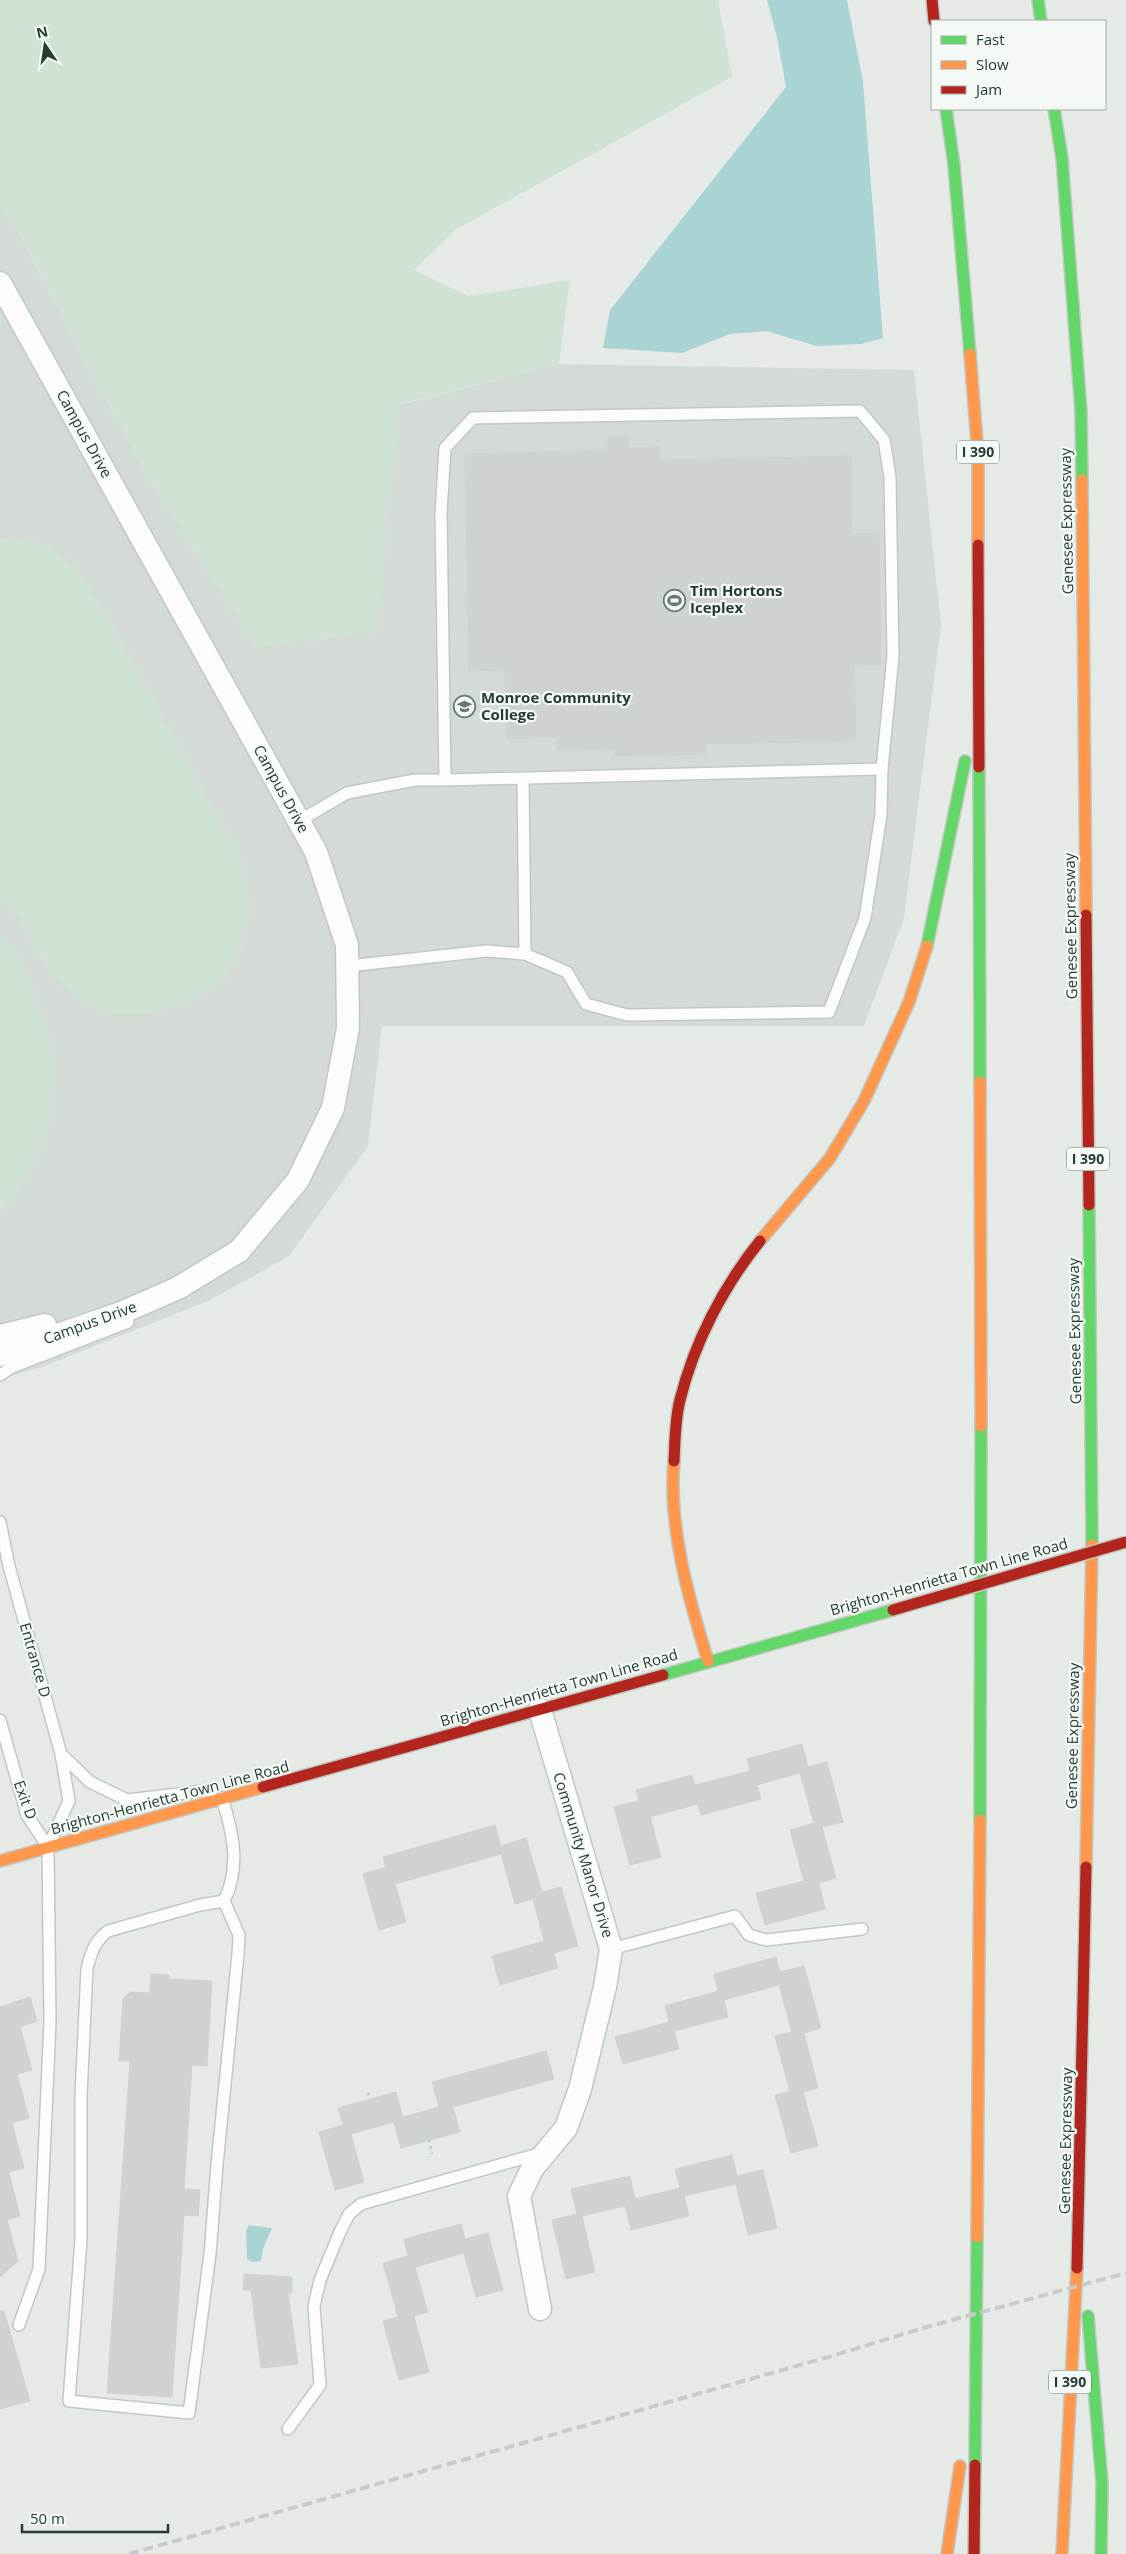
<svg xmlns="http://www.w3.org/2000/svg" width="1126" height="2554" font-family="'Open Sans',sans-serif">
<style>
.built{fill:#d4dbd7}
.green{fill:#d0e2d3}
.water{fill:#aad3d4}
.building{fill:#ced3d0;stroke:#ced3d0}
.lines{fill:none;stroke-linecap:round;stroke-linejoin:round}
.lane-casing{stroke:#c2c7c4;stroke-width:14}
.street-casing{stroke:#c2c7c4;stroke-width:25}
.fast-casing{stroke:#c2c8c4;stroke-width:14}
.slow-casing{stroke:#c2c8c4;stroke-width:14}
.jam-casing{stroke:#c2c8c4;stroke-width:14}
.path{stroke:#c2cac5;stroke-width:3;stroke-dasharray:2.5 4;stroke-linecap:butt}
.lane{stroke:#fbfcfb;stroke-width:11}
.street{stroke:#fbfcfb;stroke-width:22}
.fast{stroke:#63d668;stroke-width:11}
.slow{stroke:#ff974d;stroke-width:11}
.jam{stroke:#b3261e;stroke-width:11}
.rail{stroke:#c7cbc9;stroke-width:4;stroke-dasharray:10 5;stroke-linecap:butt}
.jam-bridge-casing{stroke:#c2c8c4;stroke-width:14;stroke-linecap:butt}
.jam-bridge{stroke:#b3261e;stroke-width:11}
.labels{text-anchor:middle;stroke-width:4.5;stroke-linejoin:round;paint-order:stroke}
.shield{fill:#f4f9f6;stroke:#62756e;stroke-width:1}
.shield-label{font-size:14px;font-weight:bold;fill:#243c33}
.street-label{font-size:15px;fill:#243c33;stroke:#f4f9f6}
.poi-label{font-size:15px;font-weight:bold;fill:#243c33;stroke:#f4f9f6;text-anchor:start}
</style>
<rect width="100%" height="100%" fill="#e5eae7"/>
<path class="built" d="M 0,197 L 144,470 L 559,364 L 914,370 L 941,625 L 904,918 L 864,1026 L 382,1026 L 368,1146 L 289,1256 L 210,1300 L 42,1367 L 0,1379 Z"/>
<g class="green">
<path d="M 0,0 L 718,0 L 732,77 L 455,230 L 414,270 L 468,296 L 570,280 L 559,364 L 400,404 L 376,632 L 256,648 L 144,470 L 0,197 Z"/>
<path d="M 0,538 C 14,539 32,541 46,546 C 74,557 97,601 112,625 L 235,847 L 247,876 L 249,910 L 244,943 L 224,978 L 192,1000 L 148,1014 L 111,1014 L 81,1001 L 53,977 L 0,887 Z"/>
<path d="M 0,935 L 18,954 L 38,1001 L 55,1055 L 53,1105 L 44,1140 L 26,1178 L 0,1215 Z"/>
</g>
<g class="water">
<path d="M 767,0 L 847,0 L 863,82 L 883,338 L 861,344 L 817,346 L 766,331 L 730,334 L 682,353 L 603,348 L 610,310 L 786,87 L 777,37 Z"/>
<path d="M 249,2225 L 272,2228 L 263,2249 L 261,2261 L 252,2262 L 247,2259 L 246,2231 Z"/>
</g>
<g class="building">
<path d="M 629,436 L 629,448 L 659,447 L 660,460 L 851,456 L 852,534 L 879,533 L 881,665 L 854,666 L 856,741 L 706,744 L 706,754 L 615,756 L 615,749 L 558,750 L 557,737 L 507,739 L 505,670 L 469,671 L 465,454 L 608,450 L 608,437 Z"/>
<path d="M 802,1744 L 808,1767 L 827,1762 L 843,1822 L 822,1827 L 836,1878 L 819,1883 L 825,1909 L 765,1925 L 756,1893 L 804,1881 L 790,1830 L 814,1823 L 800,1773 L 757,1785 L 761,1799 L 701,1815 L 698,1804 L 650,1817 L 661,1857 L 630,1865 L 614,1807 L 639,1801 L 636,1790 L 692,1775 L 695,1785 L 750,1771 L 747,1759 Z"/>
<path d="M 495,1825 L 501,1846 L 526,1838 L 542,1892 L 561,1887 L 578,1946 L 554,1953 L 558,1968 L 500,1985 L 492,1956 L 544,1941 L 533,1899 L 515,1904 L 501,1854 L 395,1884 L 406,1922 L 379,1930 L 363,1874 L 386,1867 L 383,1857 Z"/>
<path d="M 776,1957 L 780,1972 L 804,1966 L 821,2028 L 804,2033 L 818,2088 L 803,2092 L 818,2146 L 791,2153 L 775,2095 L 790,2091 L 775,2036 L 792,2032 L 779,1985 L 724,2000 L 728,2017 L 674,2031 L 679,2049 L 623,2064 L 615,2037 L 669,2022 L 665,2006 L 718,1991 L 714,1974 Z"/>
<path d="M 151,1974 L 169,1975 L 169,1979 L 212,1981 L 207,2066 L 192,2065 L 184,2189 L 200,2190 L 198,2216 L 184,2215 L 172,2397 L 107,2393 L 130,2061 L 119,2061 L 123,1998 L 131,1992 L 150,1993 Z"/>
<path d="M 30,1997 L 37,2021 L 20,2027 L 32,2070 L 17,2074 L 29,2118 L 12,2123 L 24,2168 L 9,2172 L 20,2216 L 7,2220 L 18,2261 L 0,2277 L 0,2007 Z"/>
<path d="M 546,2051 L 554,2079 L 453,2107 L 460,2132 L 401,2148 L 394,2122 L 351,2134 L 364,2182 L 335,2190 L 319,2132 L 343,2125 L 338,2108 L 396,2092 L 403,2117 L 439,2107 L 432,2082 Z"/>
<path d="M 732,2155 L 737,2176 L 763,2170 L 777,2228 L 748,2235 L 736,2184 L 684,2196 L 689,2216 L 631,2230 L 625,2206 L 582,2216 L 595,2272 L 566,2279 L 552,2220 L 577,2214 L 571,2189 L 630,2176 L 635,2199 L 680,2188 L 675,2169 Z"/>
<path d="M 461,2224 L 465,2239 L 488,2233 L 503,2290 L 476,2297 L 464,2253 L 415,2267 L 428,2312 L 414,2316 L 429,2372 L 399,2380 L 383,2321 L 398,2317 L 383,2263 L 408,2256 L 404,2239 Z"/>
<path d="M 244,2274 L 292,2277 L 292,2293 L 288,2293 L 298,2364 L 261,2368 L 251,2290 L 243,2290 Z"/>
<path d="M 0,2311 L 4,2311 L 30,2401 L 0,2409 Z"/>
</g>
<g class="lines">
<defs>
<g id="lane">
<path d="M 523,778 L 525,954"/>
<path d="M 299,821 L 347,793 L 415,780 L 445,780 L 882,769 L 893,656 L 890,477 L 884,440 L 860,411 L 473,418 L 445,448 L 441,513 L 445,780"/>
<path d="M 348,966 L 486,951 L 525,954 L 567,972 L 586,1004 L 627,1015 L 829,1012 L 865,918 L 881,815 L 882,769"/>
<path d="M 0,1375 L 12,1367 L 128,1322"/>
<path d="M 0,1522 L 9,1566 L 61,1754 L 69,1801 L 48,1847 L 50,2022 L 39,2269 L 19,2325"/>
<path d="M 0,1720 L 27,1815 L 48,1847"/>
<path d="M 61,1754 L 90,1782 L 127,1800 L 212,1790"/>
<path d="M 222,1798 C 233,1833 241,1867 224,1901 L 239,1935 L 238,1954 L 217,2165 L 210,2254 L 189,2413 L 69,2401 L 81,2239 L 81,2095 L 87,1969 C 91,1953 94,1942 108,1931 L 200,1905 L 224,1901"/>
<path d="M 611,1949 L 735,1916 L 749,1935 L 766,1940 L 862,1929"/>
<path d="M 288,2429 L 320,2385 L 314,2306 L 320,2280 L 340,2232 L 349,2214 L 361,2204 L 542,2153"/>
</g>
<g id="street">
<path d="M 0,283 L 316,852 L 347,945 L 348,1028 L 333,1108 L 298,1180 L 239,1251 L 178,1288 L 121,1313 L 0,1355"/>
<path d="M 0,1336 L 45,1325"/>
<path d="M 540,1710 L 611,1949 L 605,1987 L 580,2089 L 566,2128 L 532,2169 L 519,2196 L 540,2309"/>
</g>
<g id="fast">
<path d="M 1038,0 L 1041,21"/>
<path d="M 946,109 L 954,165 L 970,354"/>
<path d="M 1054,109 L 1062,158 L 1081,412 L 1082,480"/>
<path d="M 979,767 L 980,1082"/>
<path d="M 927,946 L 965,761"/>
<path d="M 1089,1205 L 1092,1545"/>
<path d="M 663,1675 L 893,1610"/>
<path d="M 980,1820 L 981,1426"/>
<path d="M 1088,2316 L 1102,2483 L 1101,2554"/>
<path d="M 975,2465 L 977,2237"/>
</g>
<g id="slow">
<path d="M 970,354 L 978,455 L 978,545"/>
<path d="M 1082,480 L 1086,915"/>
<path d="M 980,1082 L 981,1426"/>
<path d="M 760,1241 L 830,1158 L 864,1101 L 909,1002 L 927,946"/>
<path d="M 674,1461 C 668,1526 689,1600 708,1661"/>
<path d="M 0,1861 L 263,1787"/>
<path d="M 1086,1867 L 1092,1545"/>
<path d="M 977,2237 L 980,1820"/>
<path d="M 947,2554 L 960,2466"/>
<path d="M 1062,2554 L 1077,2268"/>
</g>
<g id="jam">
<path d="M 932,0 L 934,21"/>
<path d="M 978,545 L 979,767"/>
<path d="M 1086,915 L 1089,1205"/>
<path d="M 674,1461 C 675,1442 675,1419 680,1400 C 694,1343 723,1287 760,1241"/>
<path d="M 263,1787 L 663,1675"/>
<path d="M 1077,2268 L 1086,1867"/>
<path d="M 974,2554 L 975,2465"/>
</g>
</defs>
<use href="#lane" class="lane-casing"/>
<use href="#street" class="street-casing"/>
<use href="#fast" class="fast-casing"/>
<use href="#slow" class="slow-casing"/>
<use href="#jam" class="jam-casing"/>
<g class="path">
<path d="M 368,2093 L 370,2099"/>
<path d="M 429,2140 L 432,2154"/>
</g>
<use href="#lane" class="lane"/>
<use href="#street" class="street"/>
<use href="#fast" class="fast"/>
<use href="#slow" class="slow"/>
<use href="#jam" class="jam"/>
<path class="rail" d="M 129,2554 L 832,2356 L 923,2328 L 1126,2273"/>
<defs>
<path id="jam-bridge" d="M 893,1610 L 1126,1542"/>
</defs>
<use href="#jam-bridge" class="jam-bridge-casing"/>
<use href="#jam-bridge" class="jam-bridge"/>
</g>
<defs>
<symbol id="stadium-ring" viewBox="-11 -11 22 22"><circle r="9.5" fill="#f4f9f6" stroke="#687972" stroke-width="1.5"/><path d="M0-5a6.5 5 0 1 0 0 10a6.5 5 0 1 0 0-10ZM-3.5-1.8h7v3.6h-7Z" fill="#687972"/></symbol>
<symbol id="university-ring" viewBox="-11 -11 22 22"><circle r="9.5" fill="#f4f9f6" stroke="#687972" stroke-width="1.5"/><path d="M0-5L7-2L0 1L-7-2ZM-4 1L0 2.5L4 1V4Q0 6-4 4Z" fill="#687972"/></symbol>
</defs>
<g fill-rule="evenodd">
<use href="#stadium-ring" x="662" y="588" width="25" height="25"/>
<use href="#university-ring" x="452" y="694" width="25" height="25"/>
</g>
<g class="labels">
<g class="shield">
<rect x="957" y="440.5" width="42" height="23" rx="4"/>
<rect x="1067" y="1147.5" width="42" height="23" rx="4"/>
<rect x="1049" y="2370.5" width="42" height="23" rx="4"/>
</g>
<g class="shield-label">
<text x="978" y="457">I 390</text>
<text x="1088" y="1164">I 390</text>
<text x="1070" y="2387">I 390</text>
</g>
<g class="street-label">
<text transform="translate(84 434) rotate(61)" y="5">Campus Drive</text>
<text transform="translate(1067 521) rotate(-91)" y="5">Genesee Expressway</text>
<text transform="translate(281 789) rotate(61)" y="5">Campus Drive</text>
<text transform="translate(1071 926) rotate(-91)" y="5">Genesee Expressway</text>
<text transform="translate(90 1323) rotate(-20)" y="5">Campus Drive</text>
<text transform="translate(1075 1331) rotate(-91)" y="5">Genesee Expressway</text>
<text transform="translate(949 1577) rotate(-16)" y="5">Brighton-Henrietta Town Line Road</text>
<text transform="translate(35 1660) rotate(74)" y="5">Entrance D</text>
<text transform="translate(559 1688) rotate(-16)" y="5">Brighton-Henrietta Town Line Road</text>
<text transform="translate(1073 1736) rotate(-89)" y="5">Genesee Expressway</text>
<text transform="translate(170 1798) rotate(-15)" y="5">Brighton-Henrietta Town Line Road</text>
<text transform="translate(25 1800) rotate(70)" y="5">Exit D</text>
<text transform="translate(583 1855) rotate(73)" y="5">Community Manor Drive</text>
<text transform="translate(1066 2141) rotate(-89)" y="5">Genesee Expressway</text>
</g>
<g class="poi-label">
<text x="690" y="596">Tim Hortons<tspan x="690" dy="17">Iceplex</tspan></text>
<text x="481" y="703">Monroe Community<tspan x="481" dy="17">College</tspan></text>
</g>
</g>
<rect x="931" y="20" width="175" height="90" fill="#f4f9f6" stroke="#a1ada8"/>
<rect x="941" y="36" width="25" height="8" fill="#63d668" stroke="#a1ada8"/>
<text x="976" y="45" font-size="15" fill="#243c33">Fast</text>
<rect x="941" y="61" width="25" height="8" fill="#ff974d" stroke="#a1ada8"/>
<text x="976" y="70" font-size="15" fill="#243c33">Slow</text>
<rect x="941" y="86" width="25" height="8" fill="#b3261e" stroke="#a1ada8"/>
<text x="976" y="95" font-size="15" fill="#243c33">Jam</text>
<g transform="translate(45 45) rotate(347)" stroke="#f4f9f6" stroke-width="4" paint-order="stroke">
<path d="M0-4L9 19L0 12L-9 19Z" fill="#243c33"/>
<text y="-8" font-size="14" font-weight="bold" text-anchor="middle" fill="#243c33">N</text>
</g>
<path d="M22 2524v8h146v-8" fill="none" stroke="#243c33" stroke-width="2.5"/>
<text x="30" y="2524" font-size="15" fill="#243c33" stroke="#f4f9f6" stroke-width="4" paint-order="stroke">50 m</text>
</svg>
